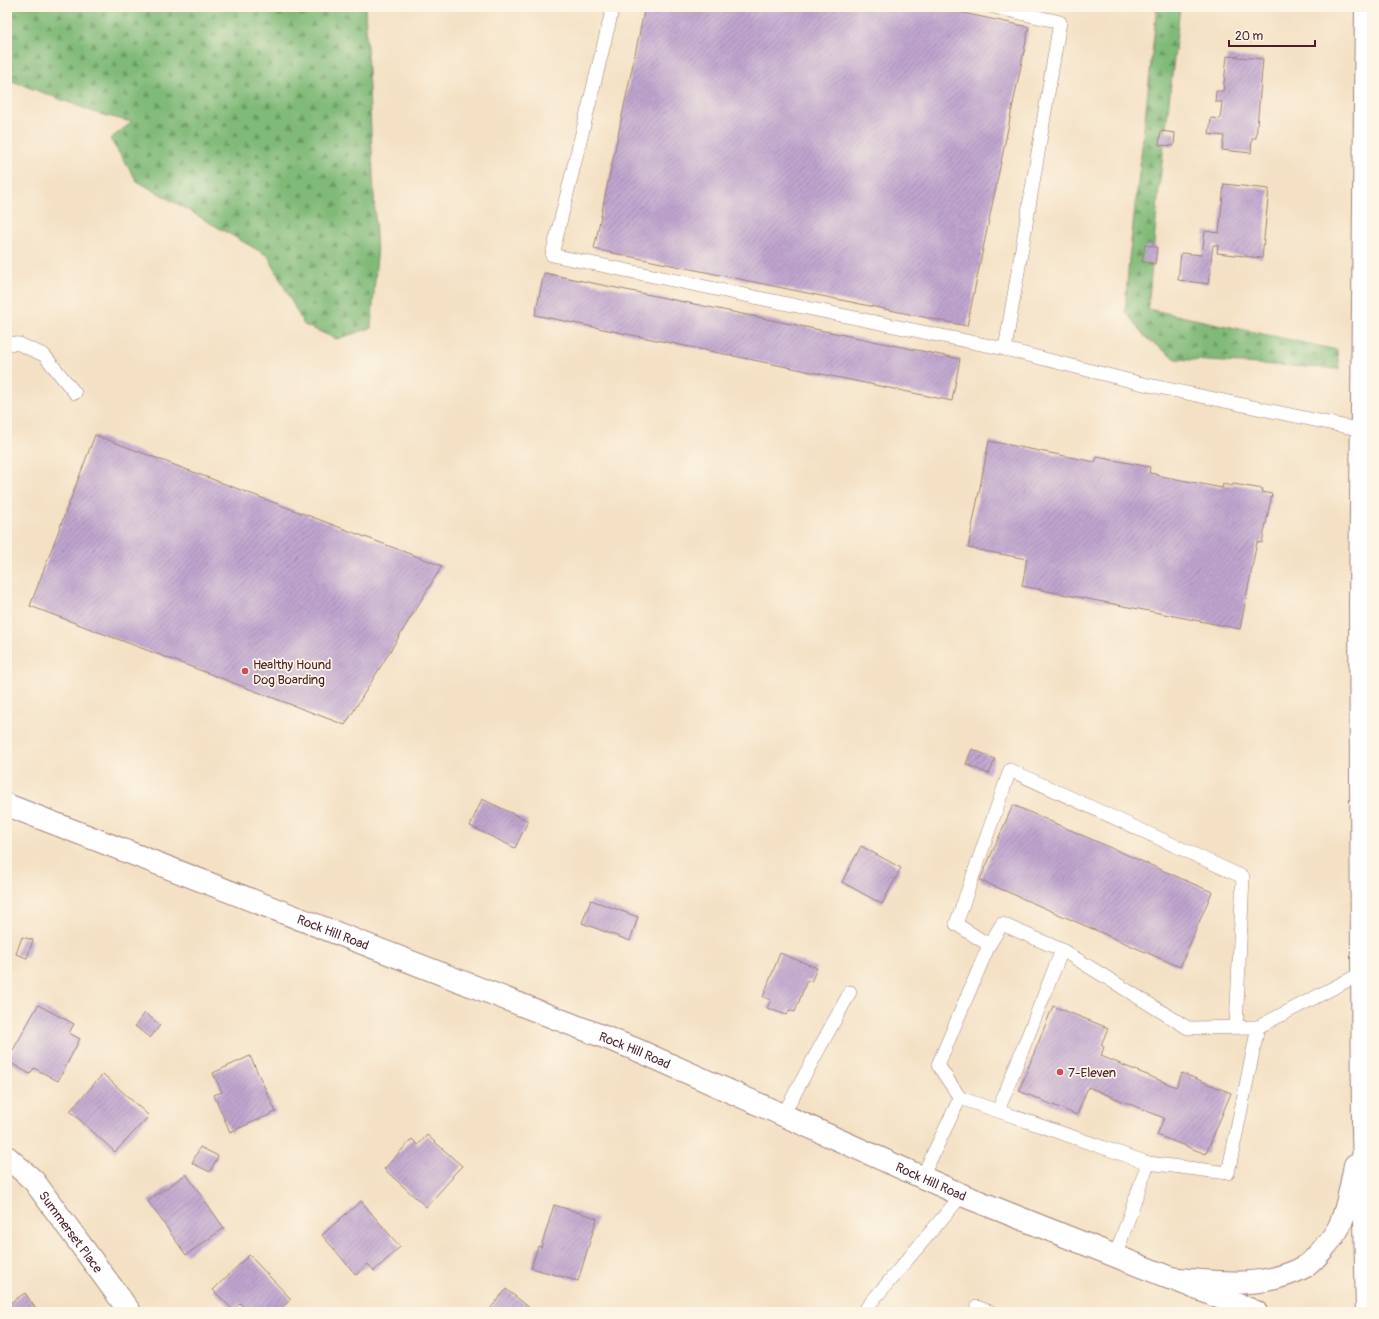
<svg xmlns="http://www.w3.org/2000/svg" width="1379" height="1319" font-family="Pangolin,sans-serif">
<style>
.forest{fill:url(#forest-firs);stroke:#656c52}
.building{fill:url(#building-hatch)}
.lines{fill:none;stroke-linecap:round;stroke-linejoin:round}
.service-casing{stroke:#9f8078;stroke-width:14}
.minor-casing{stroke:#9f8078;stroke-width:24}
.tertiary-casing{stroke:#9f8078;stroke-width:24}
.primary-casing{stroke:#9f8078;stroke-width:24}
.service{stroke:#fff;stroke-width:13}
.minor{stroke:#fff;stroke-width:22}
.tertiary{stroke:#fff;stroke-width:22}
.primary{stroke:#fff;stroke-width:22}
.poi-dot{fill:#d1495b;stroke:#fcf5e5;stroke-width:1.5}
.labels{text-anchor:middle;stroke-width:3.5;stroke-linejoin:round;paint-order:stroke}
.poi-label{font-size:13px;fill:#4a1f2b;stroke:#fcf5e5;text-anchor:start}
.street-label{font-size:13px;fill:#4a1f2b;stroke:#fcf5e5}
</style>
<defs>
<pattern id="forest-firs" width="22" height="20" patternUnits="userSpaceOnUse"><rect width="22" height="20" fill="#80ba78"/><path d="M5 1l3.5 6h-7zM16 11l3.5 6h-7z" fill="#6b9763"/></pattern>
<pattern id="building-hatch" width="6" height="6" patternUnits="userSpaceOnUse"><rect width="6" height="6" fill="#bfa5cf"/><path d="M-1 1l2-2M0 6l6-6M5 7l2-2" fill="none" stroke="#9d86a8"/></pattern>
</defs>
<rect width="100%" height="100%" fill="#fcf5e5"/>
<filter id="ink" filterUnits="userSpaceOnUse"><feTurbulence type="fractalNoise" baseFrequency=".025" numOctaves="2"/><feDisplacementMap in="SourceGraphic" scale="8" xChannelSelector="R" yChannelSelector="G"/><feConvolveMatrix kernelMatrix="1 2 1 2 8 2 1 2 1" color-interpolation-filters="sRGB"/></filter>
<filter id="wash" filterUnits="userSpaceOnUse"><feTurbulence type="fractalNoise" baseFrequency=".012" numOctaves="4" result="noise"/><feDisplacementMap in="SourceGraphic" scale="16" xChannelSelector="R" yChannelSelector="G"/><feGaussianBlur stdDeviation="0.9" result="paint"/><feColorMatrix in="noise" values="0 0 0 0 0 0 0 0 0 0 0 0 0 0 0 0 0 1.4 0 .05"/><feComposite in="paint" operator="in"/></filter>
<g filter="url(#wash)">
<rect width="100%" height="100%" fill="#f4e1c5"/>
<g class="forest">
<path d="M 7,7 L 365,7 L 377,256 L 371,328 L 337,339 L 304,325 L 268,256 L 137,181 L 110,139 L 132,122 L 96,113 L 7,79 Z"/>
<path d="M 1157,7 L 1180,7 L 1159,188 L 1148,309 L 1337,350 L 1339,369 L 1176,359 L 1146,338 L 1125,311 L 1129,258 L 1138,183 Z"/>
</g>
<g id="blocks">
<g class="building">
<path d="M 645,7 L 935,7 L 1029,27 L 967,326 L 594,249 Z"/>
<path d="M 1227,56 L 1263,59 L 1256,138 L 1252,138 L 1251,153 L 1222,150 L 1224,136 L 1209,134 L 1211,118 L 1220,119 L 1222,102 L 1215,102 L 1216,91 L 1223,91 Z"/>
<path d="M 1161,131 L 1175,133 L 1174,146 L 1159,145 Z"/>
<path d="M 1224,184 L 1269,189 L 1262,258 L 1217,253 L 1218,245 L 1213,245 L 1208,284 L 1178,280 L 1181,253 L 1202,255 L 1205,231 L 1219,233 Z"/>
<path d="M 1145,245 L 1157,247 L 1155,264 L 1142,262 Z"/>
<path d="M 544,273 L 960,359 L 952,401 L 535,315 Z"/>
<path d="M 95,435 L 442,566 L 345,725 L 30,606 Z"/>
<path d="M 989,441 L 1095,462 L 1097,457 L 1150,467 L 1149,473 L 1156,474 L 1156,475 L 1222,488 L 1223,484 L 1232,486 L 1233,484 L 1263,489 L 1262,492 L 1272,494 L 1262,543 L 1257,542 L 1240,629 L 1022,586 L 1027,559 L 968,548 Z"/>
<path d="M 972,749 L 995,759 L 989,774 L 966,764 Z"/>
<path d="M 482,799 L 528,821 L 515,848 L 470,826 Z"/>
<path d="M 1013,805 L 1212,892 L 1180,967 L 980,880 Z"/>
<path d="M 861,846 L 901,868 L 882,904 L 842,882 Z"/>
<path d="M 591,900 L 638,917 L 630,941 L 582,923 Z"/>
<path d="M 22,937 L 33,940 L 27,958 L 16,954 Z"/>
<path d="M 780,953 L 817,968 L 811,982 L 807,980 L 795,1012 L 789,1010 L 787,1015 L 767,1008 L 771,1000 L 763,997 Z"/>
<path d="M 38,1005 L 74,1024 L 69,1033 L 80,1039 L 58,1081 L 34,1068 L 30,1074 L 7,1061 Z"/>
<path d="M 1053,1006 L 1108,1028 L 1101,1045 L 1104,1047 L 1101,1056 L 1176,1087 L 1182,1073 L 1231,1093 L 1206,1154 L 1157,1135 L 1164,1118 L 1088,1087 L 1077,1115 L 1019,1091 Z"/>
<path d="M 145,1013 L 160,1025 L 150,1038 L 135,1026 Z"/>
<path d="M 250,1056 L 276,1112 L 230,1132 L 214,1095 L 222,1092 L 213,1073 Z"/>
<path d="M 103,1074 L 149,1116 L 115,1152 L 70,1111 Z"/>
<path d="M 427,1135 L 462,1166 L 452,1176 L 453,1177 L 426,1207 L 384,1169 L 412,1139 L 418,1145 Z"/>
<path d="M 200,1147 L 218,1156 L 210,1172 L 192,1163 Z"/>
<path d="M 186,1174 L 224,1228 L 186,1255 L 148,1201 Z"/>
<path d="M 361,1201 L 400,1247 L 374,1271 L 368,1264 L 356,1275 L 322,1235 Z"/>
<path d="M 554,1205 L 597,1218 L 578,1281 L 531,1268 L 538,1246 L 541,1247 Z"/>
<path d="M 249,1255 L 291,1299 L 277,1312 L 248,1312 L 240,1303 L 233,1310 L 213,1290 Z"/>
<path d="M 506,1289 L 535,1312 L 492,1312 L 493,1311 L 490,1309 Z"/>
<path d="M 25,1293 L 38,1312 L 7,1312 L 7,1305 Z"/>
</g>
</g>
</g>
<g filter="url(#ink)">
<use href="#blocks" fill-opacity="0" stroke="#9f8078" stroke-width="1"/>
<g class="lines">
<defs>
<g id="service">
<path d="M 613,7 L 552,255 L 1005,349 L 1139,383 L 1362,430"/>
<path d="M 994,7 L 1060,22 L 1005,349"/>
<path d="M 7,343 L 19,344 L 44,355 L 75,393"/>
<path d="M 989,945 L 956,924 L 1010,770 L 1243,877 L 1236,1027"/>
<path d="M 1062,950 L 1188,1028 L 1258,1027"/>
<path d="M 998,1111 L 1148,1163 L 1228,1173 L 1258,1027 L 1362,973"/>
<path d="M 783,1115 L 850,992"/>
<path d="M 922,1177 L 960,1098 L 938,1065 L 989,945 L 1002,924 L 1062,950 L 998,1111 L 960,1098"/>
<path d="M 1115,1257 L 1148,1163"/>
<path d="M 863,1312 L 962,1195"/>
<path d="M 976,1312 L 977,1307 L 991,1312"/>
</g>
<g id="minor">
<path id="s1" d="M 7,1157 L 34,1181 L 130,1312"/>
</g>
<g id="tertiary">
<path id="s2" d="M 7,805 L 635,1049 L 962,1195 L 1256,1312"/>
</g>
<g id="primary">
<path d="M 1366,7 L 1360,604 L 1363,1129 L 1367,1312"/>
<path d="M 1169,1278 C 1215,1282 1264,1290 1306,1266 C 1312,1262 1318,1255 1323,1249 C 1329,1242 1335,1235 1339,1227 C 1348,1208 1351,1185 1355,1165"/>
</g>
</defs>
<use href="#service" class="service-casing"/>
<use href="#minor" class="minor-casing"/>
<use href="#tertiary" class="tertiary-casing"/>
<use href="#primary" class="primary-casing"/>
<use href="#service" class="service"/>
<use href="#minor" class="minor"/>
<use href="#tertiary" class="tertiary"/>
<use href="#primary" class="primary"/>
</g>
</g>
<g class="poi-dot">
<circle cx="245" cy="671" r="4"/>
<circle cx="1060" cy="1072" r="4"/>
</g>
<g class="labels">
<g class="poi-label">
<text x="253" y="669">Healthy Hound<tspan x="253" dy="15">Dog Boarding</tspan></text>
<text x="1068" y="1077">7-Eleven</text>
</g>
<g class="street-label">
<text dy="5" stroke="none"><textPath href="#s2" startOffset="350">Rock Hill Road</textPath></text>
<text dy="5" stroke="none"><textPath href="#s2" startOffset="674">Rock Hill Road</textPath></text>
<text dy="5" stroke="none"><textPath href="#s2" startOffset="998">Rock Hill Road</textPath></text>
<text dy="5" stroke="none"><textPath href="#s1" startOffset="99">Summerset Place</textPath></text>
</g>
</g>
<rect width="1379" height="1319" fill="none" stroke="#fcf5e5" stroke-width="24"/>
<path d="M1229 40v6h86v-6" fill="none" stroke="#4a1f2b" stroke-width="2"/>
<text x="1235" y="40" font-size="12" fill="#4a1f2b" stroke="#fcf5e5" stroke-width="3" paint-order="stroke">20 m</text>
</svg>
